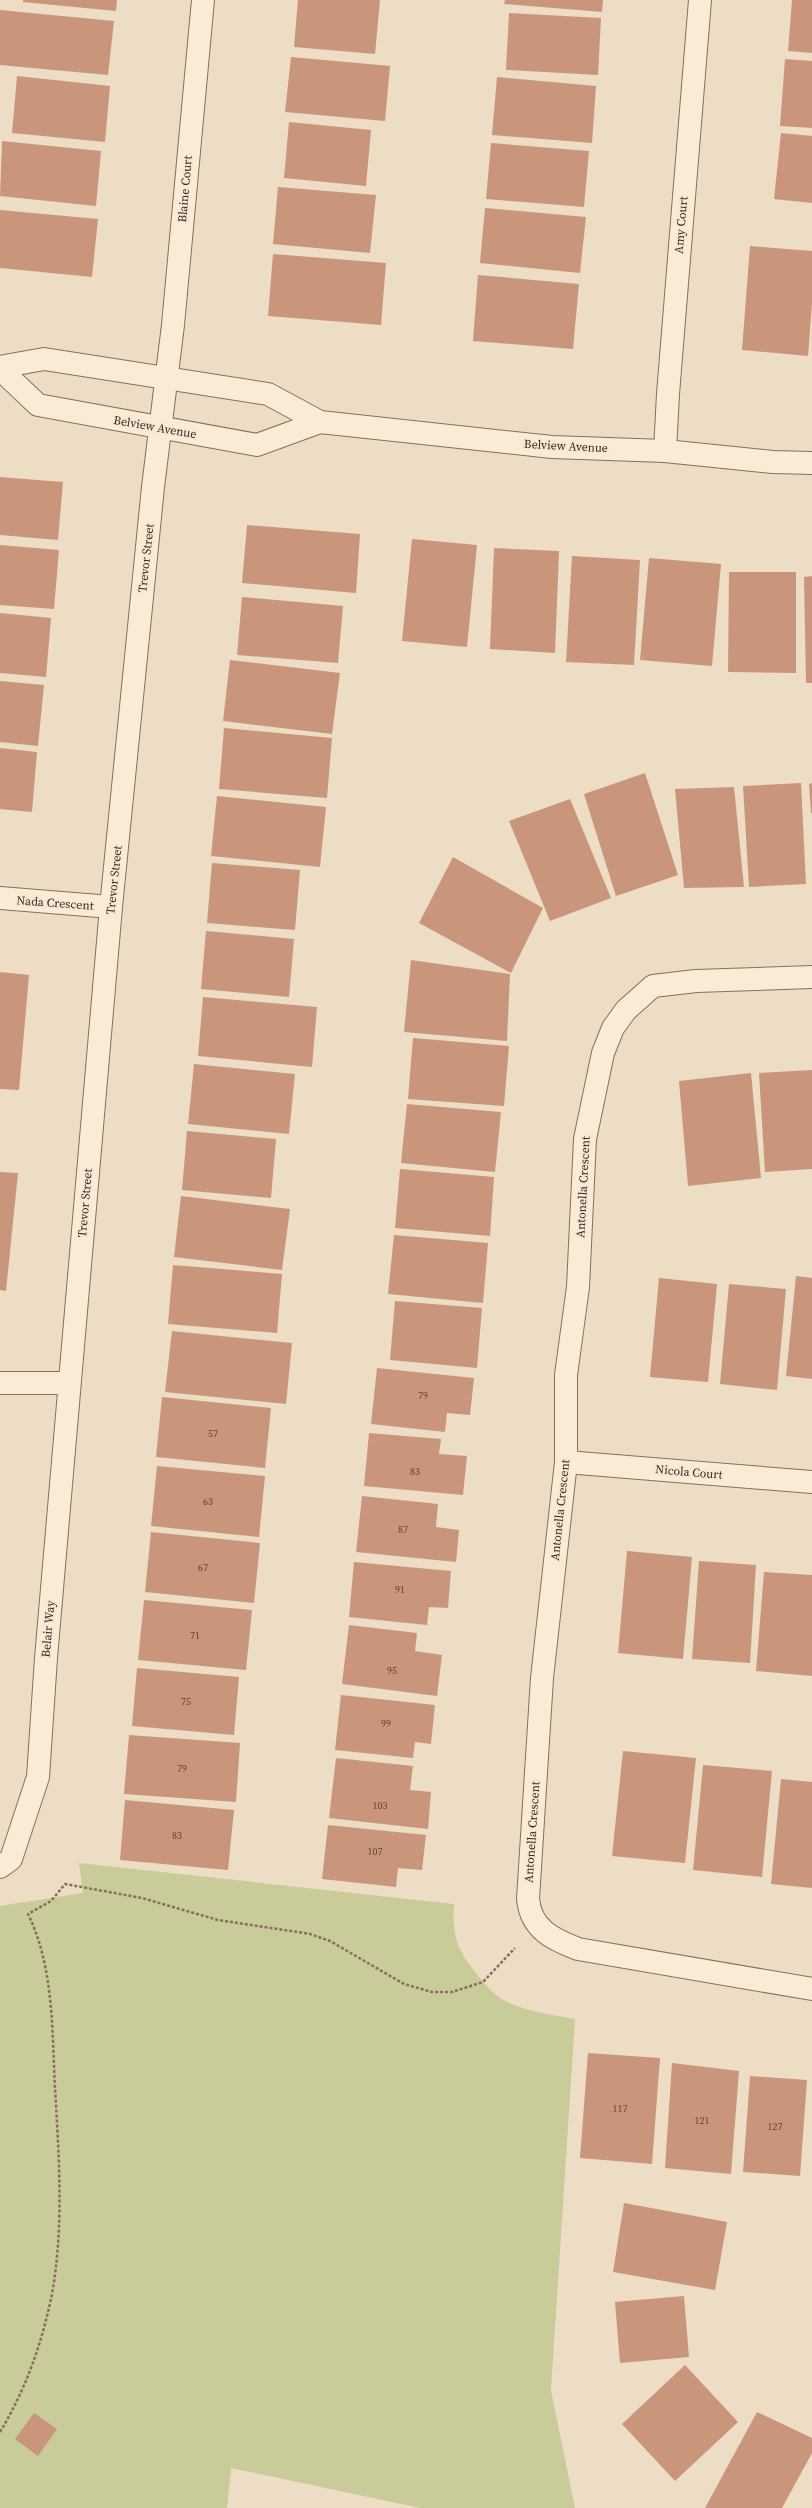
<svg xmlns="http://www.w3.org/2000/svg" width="812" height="2508" font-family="'Source Serif 4',serif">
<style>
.green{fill:#c9cb99}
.building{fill:#ca967b}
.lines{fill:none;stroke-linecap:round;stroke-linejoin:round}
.minor-casing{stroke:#876f5b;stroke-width:24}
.tertiary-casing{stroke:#876f5b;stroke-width:24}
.path{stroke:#876f5b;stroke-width:2.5;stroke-dasharray:3 2;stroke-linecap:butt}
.minor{stroke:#f8ecd8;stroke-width:22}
.tertiary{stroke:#f8ecd8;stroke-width:22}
.labels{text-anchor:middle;stroke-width:4;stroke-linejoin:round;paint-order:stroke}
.number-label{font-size:10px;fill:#5c4436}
.street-label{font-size:12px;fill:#38291f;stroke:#f5e8d4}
</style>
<rect width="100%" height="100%" fill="#edddc4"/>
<path class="green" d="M 79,1863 L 454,1904 C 451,1937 459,1953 480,1978 C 487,1986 493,1994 502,1999 C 524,2012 551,2014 575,2019 L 551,2390 L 575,2508 L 420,2508 L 231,2468 L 227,2508 L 0,2508 L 0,1906 L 83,1893 Z"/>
<g class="building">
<path d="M 23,0 L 117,0 L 116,11 L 23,2 Z"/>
<path d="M 298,0 L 380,0 L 375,54 L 294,47 Z"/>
<path d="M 505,0 L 603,0 L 602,12 L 504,4 Z"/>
<path d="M 792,0 L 812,0 L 812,53 L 788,51 Z"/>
<path d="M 0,10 L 114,21 L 108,75 L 0,65 Z"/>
<path d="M 509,13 L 601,18 L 598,75 L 506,70 Z"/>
<path d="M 291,57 L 390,66 L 385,121 L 285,112 Z"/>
<path d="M 785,59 L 812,61 L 812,128 L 780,126 Z"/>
<path d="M 17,76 L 110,86 L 105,142 L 12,133 Z"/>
<path d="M 497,77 L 596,86 L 592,143 L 492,135 Z"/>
<path d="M 289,122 L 371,130 L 366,186 L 284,178 Z"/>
<path d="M 781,133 L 812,136 L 812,203 L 774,199 Z"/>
<path d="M 2,141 L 101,151 L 96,206 L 0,196 Z"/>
<path d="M 491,143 L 589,151 L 584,207 L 486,199 Z"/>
<path d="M 278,187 L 376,195 L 370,253 L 273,244 Z"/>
<path d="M 485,208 L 586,217 L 580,273 L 480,263 Z"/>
<path d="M 0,210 L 98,219 L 92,277 L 0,268 Z"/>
<path d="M 750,246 L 812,251 L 812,303 L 808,356 L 742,350 Z"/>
<path d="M 273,254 L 386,263 L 381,325 L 268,316 Z"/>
<path d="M 478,275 L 579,284 L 573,349 L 473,341 Z"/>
<path d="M 0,477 L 63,482 L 58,540 L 0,535 Z"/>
<path d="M 247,525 L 360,534 L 356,593 L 242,583 Z"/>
<path d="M 412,539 L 477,545 L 467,647 L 402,641 Z"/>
<path d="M 0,545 L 59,550 L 54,609 L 0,605 Z"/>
<path d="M 494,548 L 559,551 L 555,653 L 490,649 Z"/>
<path d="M 572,556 L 640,560 L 634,665 L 566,662 Z"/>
<path d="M 649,558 L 721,564 L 712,666 L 640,660 Z"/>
<path d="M 729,572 L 796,572 L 796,673 L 728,672 Z"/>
<path d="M 812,576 L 812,683 L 806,683 L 804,577 Z"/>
<path d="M 242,597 L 343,606 L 338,663 L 237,655 Z"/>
<path d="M 0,613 L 51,618 L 46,677 L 0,673 Z"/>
<path d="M 230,660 L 340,673 L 332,734 L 223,721 Z"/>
<path d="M 0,681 L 44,685 L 38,746 L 0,742 Z"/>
<path d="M 224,728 L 332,738 L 327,798 L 219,789 Z"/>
<path d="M 0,748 L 37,752 L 32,812 L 0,809 Z"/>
<path d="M 645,773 L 678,875 L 616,896 L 584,794 Z"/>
<path d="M 801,783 L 806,884 L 749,887 L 743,786 Z"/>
<path d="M 812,783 L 812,813 L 811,813 L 809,784 Z"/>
<path d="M 734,787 L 744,887 L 684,888 L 675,789 Z"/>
<path d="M 217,796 L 326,807 L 320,867 L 211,856 Z"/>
<path d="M 570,799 L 611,898 L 550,921 L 509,821 Z"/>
<path d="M 453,857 L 543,908 L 511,973 L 419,923 Z"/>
<path d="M 212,863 L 300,870 L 295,930 L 207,923 Z"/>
<path d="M 206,931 L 294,939 L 289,997 L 201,989 Z"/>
<path d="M 411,960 L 510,974 L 507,1041 L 404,1032 Z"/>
<path d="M 0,972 L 29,975 L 19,1090 L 0,1089 Z"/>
<path d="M 203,997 L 317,1007 L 312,1067 L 198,1056 Z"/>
<path d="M 413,1038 L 509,1046 L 504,1106 L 408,1099 Z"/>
<path d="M 194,1064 L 295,1074 L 289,1134 L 188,1124 Z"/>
<path d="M 812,1070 L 812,1169 L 765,1172 L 759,1073 Z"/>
<path d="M 751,1073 L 761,1178 L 688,1186 L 679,1081 Z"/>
<path d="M 407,1104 L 501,1112 L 495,1172 L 401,1163 Z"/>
<path d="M 187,1131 L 276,1139 L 271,1198 L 182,1190 Z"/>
<path d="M 400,1169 L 494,1177 L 490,1236 L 395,1228 Z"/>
<path d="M 0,1172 L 18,1173 L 6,1291 L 0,1290 Z"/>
<path d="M 181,1196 L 290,1209 L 282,1270 L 174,1257 Z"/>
<path d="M 394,1235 L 488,1243 L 483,1303 L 388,1294 Z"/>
<path d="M 173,1265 L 282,1274 L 277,1333 L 168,1324 Z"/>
<path d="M 796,1276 L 812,1278 L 812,1379 L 786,1376 Z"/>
<path d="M 659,1278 L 717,1284 L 708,1382 L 650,1377 Z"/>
<path d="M 729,1284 L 786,1289 L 777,1390 L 720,1384 Z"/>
<path d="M 395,1301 L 482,1308 L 477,1368 L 390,1360 Z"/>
<path d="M 172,1331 L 292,1343 L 286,1404 L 165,1392 Z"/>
<path d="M 377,1368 L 474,1378 L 470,1415 L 447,1413 L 445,1432 L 371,1424 Z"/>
<path d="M 162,1397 L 271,1408 L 265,1468 L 156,1457 Z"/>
<path d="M 369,1433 L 441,1439 L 439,1454 L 467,1456 L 463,1495 L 364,1486 Z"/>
<path d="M 157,1466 L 265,1476 L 259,1537 L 151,1526 Z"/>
<path d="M 362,1496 L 438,1504 L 436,1527 L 459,1530 L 456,1562 L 356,1552 Z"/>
<path d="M 151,1532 L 260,1543 L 254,1603 L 145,1592 Z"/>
<path d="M 627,1551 L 692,1557 L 683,1659 L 618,1653 Z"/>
<path d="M 699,1561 L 756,1565 L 750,1663 L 692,1659 Z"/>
<path d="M 354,1562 L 451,1571 L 448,1608 L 429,1607 L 427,1625 L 349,1617 Z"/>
<path d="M 764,1572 L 812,1575 L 812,1676 L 756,1671 Z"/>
<path d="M 144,1600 L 252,1610 L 246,1670 L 138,1660 Z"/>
<path d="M 349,1625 L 417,1633 L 415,1651 L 442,1655 L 437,1696 L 342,1684 Z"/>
<path d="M 137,1668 L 239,1677 L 234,1735 L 132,1726 Z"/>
<path d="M 341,1695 L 435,1705 L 431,1744 L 415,1742 L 413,1758 L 335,1750 Z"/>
<path d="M 129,1735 L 240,1743 L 236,1802 L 124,1794 Z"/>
<path d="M 623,1751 L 696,1758 L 685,1863 L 612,1856 Z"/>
<path d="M 336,1758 L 413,1766 L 410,1790 L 431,1792 L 428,1829 L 329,1818 Z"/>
<path d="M 703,1765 L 772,1771 L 762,1877 L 693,1870 Z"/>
<path d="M 781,1779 L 812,1782 L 812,1888 L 771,1884 Z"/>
<path d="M 125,1800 L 234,1810 L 228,1870 L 120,1860 Z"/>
<path d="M 328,1825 L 426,1835 L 422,1870 L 398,1868 L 396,1887 L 322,1879 Z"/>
<path d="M 588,2053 L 660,2058 L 652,2164 L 580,2158 Z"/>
<path d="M 672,2063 L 739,2071 L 731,2174 L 665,2168 Z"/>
<path d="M 750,2076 L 807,2080 L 800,2176 L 743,2172 Z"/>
<path d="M 624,2203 L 727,2222 L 715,2290 L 613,2272 Z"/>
<path d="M 684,2296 L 689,2357 L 620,2363 L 615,2302 Z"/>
<path d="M 685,2365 L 738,2422 L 675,2481 L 622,2424 Z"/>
<path d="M 757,2412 L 812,2438 L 812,2453 L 782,2508 L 705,2508 Z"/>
<path d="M 34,2413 L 57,2429 L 38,2456 L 15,2439 Z"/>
</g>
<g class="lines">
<defs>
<g id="minor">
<path d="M 665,451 L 668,394 L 700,0"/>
<path d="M 0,898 L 111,907"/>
<path d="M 812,977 L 696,981 L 653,986 L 626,1010 L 613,1028 L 603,1053 L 585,1139 L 578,1287 L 566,1375 L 566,1462 L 542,1678 L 528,1899 C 531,1929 552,1939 578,1949 L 812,1989"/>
<path d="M 0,1383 L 69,1383"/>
<path d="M 566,1462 L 812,1482"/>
<path d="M 0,1867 L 11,1859 L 38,1777 L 46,1658 L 111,907 L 153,487 L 173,325 L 203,0"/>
</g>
<g id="tertiary">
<path d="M 0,367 L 44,359 L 268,394 L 320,422 L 552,447 L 665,451 L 773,462 L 812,463"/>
<path d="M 0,369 L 38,405 L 257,445 L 320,422"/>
</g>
</defs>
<use href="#minor" class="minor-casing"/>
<use href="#tertiary" class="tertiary-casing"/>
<path class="path" d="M 0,2432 C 26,2389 42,2343 52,2294 C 64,2227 59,2156 55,2089 C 52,2031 54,1967 28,1914 L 51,1901 L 65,1884 L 142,1898 L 218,1920 L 310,1934 L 330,1941 L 404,1984 L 432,1992 L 452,1992 L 483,1982 L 515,1948"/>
<use href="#minor" class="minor"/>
<use href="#tertiary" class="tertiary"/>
</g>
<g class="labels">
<g class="number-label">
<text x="423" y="1399">79</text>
<text x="213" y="1437">57</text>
<text x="415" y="1475">83</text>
<text x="208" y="1505">63</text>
<text x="403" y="1533">87</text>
<text x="203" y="1571">67</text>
<text x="400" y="1593">91</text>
<text x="195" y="1639">71</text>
<text x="392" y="1674">95</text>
<text x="186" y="1705">75</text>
<text x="386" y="1727">99</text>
<text x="182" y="1772">79</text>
<text x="380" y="1809">103</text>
<text x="177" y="1839">83</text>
<text x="375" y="1855">107</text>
<text x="620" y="2112">117</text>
<text x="702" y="2124">121</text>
<text x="775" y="2130">127</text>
</g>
<g class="street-label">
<text transform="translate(185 189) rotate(-85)" y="4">Blaine Court</text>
<text transform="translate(681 225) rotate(-85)" y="4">Amy Court</text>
<text transform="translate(155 427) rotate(10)" y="4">Belview Avenue</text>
<text transform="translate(566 446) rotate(3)" y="4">Belview Avenue</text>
<text transform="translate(146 558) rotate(-84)" y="4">Trevor Street</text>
<text transform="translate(114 880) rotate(-84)" y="4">Trevor Street</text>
<text transform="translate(55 903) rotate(4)" y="4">Nada Crescent</text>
<text transform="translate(583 1187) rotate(-87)" y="4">Antonella Crescent</text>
<text transform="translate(85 1203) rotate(-85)" y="4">Trevor Street</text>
<text transform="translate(689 1472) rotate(5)" y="4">Nicola Court</text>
<text transform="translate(560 1510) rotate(-84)" y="4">Antonella Crescent</text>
<text transform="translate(48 1629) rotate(-85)" y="4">Belair Way</text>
<text transform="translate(532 1832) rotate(-86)" y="4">Antonella Crescent</text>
</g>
</g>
</svg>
